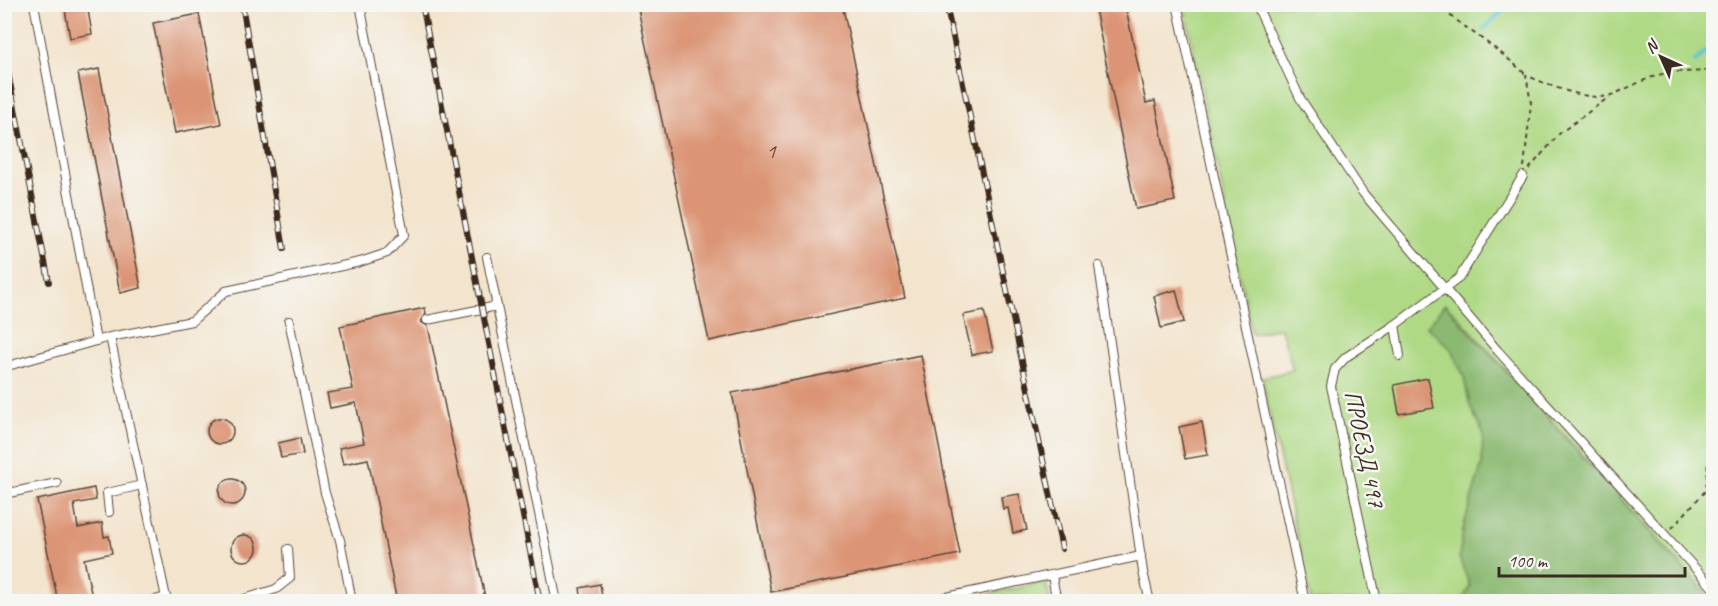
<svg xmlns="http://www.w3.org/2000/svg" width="1718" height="606" font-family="Caveat,sans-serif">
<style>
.green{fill:#afd985;stroke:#758252;stroke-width:1.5}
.forest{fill:#8bb972;stroke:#637248;stroke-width:1.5}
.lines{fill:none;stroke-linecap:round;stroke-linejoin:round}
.stream{stroke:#59c3d5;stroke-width:4}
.building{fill:#db9474}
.service-casing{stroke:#574638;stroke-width:10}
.path{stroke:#574638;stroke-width:2;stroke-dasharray:4.5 4.5;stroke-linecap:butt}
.service{stroke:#fff;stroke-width:8}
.rail-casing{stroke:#3b2a1e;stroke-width:6}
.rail{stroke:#f6f6f2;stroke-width:4;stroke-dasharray:11;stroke-linecap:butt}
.labels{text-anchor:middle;stroke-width:5;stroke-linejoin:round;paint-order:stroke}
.number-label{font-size:21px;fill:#634434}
.street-label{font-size:24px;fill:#3b2a1e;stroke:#f6f6f2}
</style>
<rect width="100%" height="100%" fill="#f6f6f2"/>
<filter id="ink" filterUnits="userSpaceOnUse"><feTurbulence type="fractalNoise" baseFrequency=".0167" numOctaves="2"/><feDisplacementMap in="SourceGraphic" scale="12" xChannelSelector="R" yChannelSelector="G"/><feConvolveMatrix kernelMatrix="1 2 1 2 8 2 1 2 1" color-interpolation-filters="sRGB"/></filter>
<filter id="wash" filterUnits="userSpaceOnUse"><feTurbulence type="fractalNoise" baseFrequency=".008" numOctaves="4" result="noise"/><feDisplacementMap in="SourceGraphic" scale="24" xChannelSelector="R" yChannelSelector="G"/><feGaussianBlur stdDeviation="1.35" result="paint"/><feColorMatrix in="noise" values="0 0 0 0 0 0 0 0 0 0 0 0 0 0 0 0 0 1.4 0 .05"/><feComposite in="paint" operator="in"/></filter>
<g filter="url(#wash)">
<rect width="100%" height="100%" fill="#f3e4cd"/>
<g class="green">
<path d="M 1184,5 L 1713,5 L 1713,601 L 1706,601 L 1705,592 L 1456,314 L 1445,305 L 1427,327 L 1451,349 L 1464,377 L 1470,406 L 1483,433 L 1482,464 L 1464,525 L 1459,557 L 1470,586 L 1462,601 L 1311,601 L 1262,378 L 1293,370 L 1281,328 L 1252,334 Z"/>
<path d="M 1042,583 L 1047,587 L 1050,601 L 953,601 Z"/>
</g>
<path class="forest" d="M 1445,304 L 1705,593 L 1706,601 L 1462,601 L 1470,586 L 1459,557 L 1464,525 L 1482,464 L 1483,433 L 1470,406 L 1464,377 L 1451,349 L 1427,327 Z"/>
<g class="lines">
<g class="stream">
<path d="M 1484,29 L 1509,4"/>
<path d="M 1695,62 L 1714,44"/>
</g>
</g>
<g id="blocks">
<g class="building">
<path d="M 64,4 L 87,4 L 92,34 L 70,38 Z"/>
<path d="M 637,4 L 842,4 L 905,298 L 709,341 Z"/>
<path d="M 1094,4 L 1125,4 L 1146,103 L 1155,101 L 1175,201 L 1136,209 Z"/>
<path d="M 199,14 L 221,124 L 175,133 L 153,23 Z"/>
<path d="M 99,69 L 141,288 L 120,293 L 78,73 Z"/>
<path d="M 1176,290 L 1184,322 L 1161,328 L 1154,296 Z"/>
<path d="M 425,308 L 426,314 L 421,322 L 428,326 L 486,602 L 397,602 L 368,459 L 343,464 L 339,448 L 364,443 L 356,403 L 330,408 L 327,393 L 353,389 L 340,326 Z"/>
<path d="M 984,311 L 993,351 L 972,355 L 963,315 Z"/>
<path d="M 921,355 L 960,554 L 771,592 L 732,393 Z"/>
<path d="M 1428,378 L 1434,408 L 1399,414 L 1394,385 Z"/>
<circle cx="220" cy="431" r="13"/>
<path d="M 1202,422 L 1208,455 L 1185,459 L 1179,427 Z"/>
<path d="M 300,438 L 303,454 L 281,458 L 278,443 Z"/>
<circle cx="232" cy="492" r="13"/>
<path d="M 94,488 L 96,500 L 74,504 L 78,528 L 102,523 L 104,537 L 109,536 L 112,553 L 84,559 L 93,602 L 58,602 L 37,500 Z"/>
<path d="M 1019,494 L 1027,530 L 1013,533 L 1008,508 L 1003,509 L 1001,497 Z"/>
<circle cx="244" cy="548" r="13"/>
<path d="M 600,584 L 603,602 L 582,602 L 580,588 Z"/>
</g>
</g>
</g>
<g filter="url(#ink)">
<use href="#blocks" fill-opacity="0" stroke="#574638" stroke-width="1.5"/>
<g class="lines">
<defs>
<g id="service">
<path d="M 34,4 L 96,341"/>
<path d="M 1177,4 L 1305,602"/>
<path d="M 1256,4 L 1300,98 L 1363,193 L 1498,351 L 1714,589"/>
<path d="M 487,257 L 557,602"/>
<path d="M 1099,266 L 1143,572 L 1150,602"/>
<path d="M 427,320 L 497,306"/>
<path d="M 289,321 L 325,493 L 340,540 L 352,602"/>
<path d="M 1395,325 L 1400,356"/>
<path d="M 110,337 L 167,602"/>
<path d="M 4,367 L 110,337 L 192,321 L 226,291 L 360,262 L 387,253 L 404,235 L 360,4"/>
<path d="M 4,494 L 57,483"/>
<path d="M 109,512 L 107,493 L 142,485"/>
<path d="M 1052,576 L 1057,602"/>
<path d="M 147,602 L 166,597"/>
<path d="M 235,602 L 276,589 L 290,578 L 288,549"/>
<path d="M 923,602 L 1141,556"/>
<path d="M 1377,602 L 1331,386 L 1335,369 L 1346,357 L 1395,325 L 1459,278 L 1523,176"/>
</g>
</defs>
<use href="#service" class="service-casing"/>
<g class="path">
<path d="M 1436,4 C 1465,29 1499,48 1526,75"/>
<path d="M 1524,167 L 1531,103 L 1526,75 C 1545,84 1591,103 1611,95 C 1630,88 1646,77 1667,73 C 1683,70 1699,74 1714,68"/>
<path d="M 1529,169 L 1560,133 L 1609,97"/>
<path d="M 1706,490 L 1714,487"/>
<path d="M 1672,528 L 1706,490 L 1708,461 L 1714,446"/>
</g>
<use href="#service" class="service"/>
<defs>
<g id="rail">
<path d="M 242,4 L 284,249"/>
<path d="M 422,4 L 540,602"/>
<path d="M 946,4 L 1062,549"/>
<path d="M 4,52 L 49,282"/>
</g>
</defs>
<use href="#rail" class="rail-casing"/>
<use href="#rail" class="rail"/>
</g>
</g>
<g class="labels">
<g class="number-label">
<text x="771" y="158">1</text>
</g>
<g class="street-label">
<text transform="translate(1365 449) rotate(78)" y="8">ПРОЕЗД 497</text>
</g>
</g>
<rect width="1718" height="606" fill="none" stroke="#f6f6f2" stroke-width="24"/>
<g transform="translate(1661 57) rotate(315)" stroke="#f6f6f2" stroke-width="4.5" paint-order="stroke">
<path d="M0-4.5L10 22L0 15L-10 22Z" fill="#3b2a1e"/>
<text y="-9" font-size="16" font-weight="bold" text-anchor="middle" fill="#3b2a1e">N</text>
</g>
<path d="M1499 567v9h186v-9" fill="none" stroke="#3b2a1e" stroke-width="3"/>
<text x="1508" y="567" font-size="18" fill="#3b2a1e" stroke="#f6f6f2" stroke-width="4.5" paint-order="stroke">100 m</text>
</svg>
